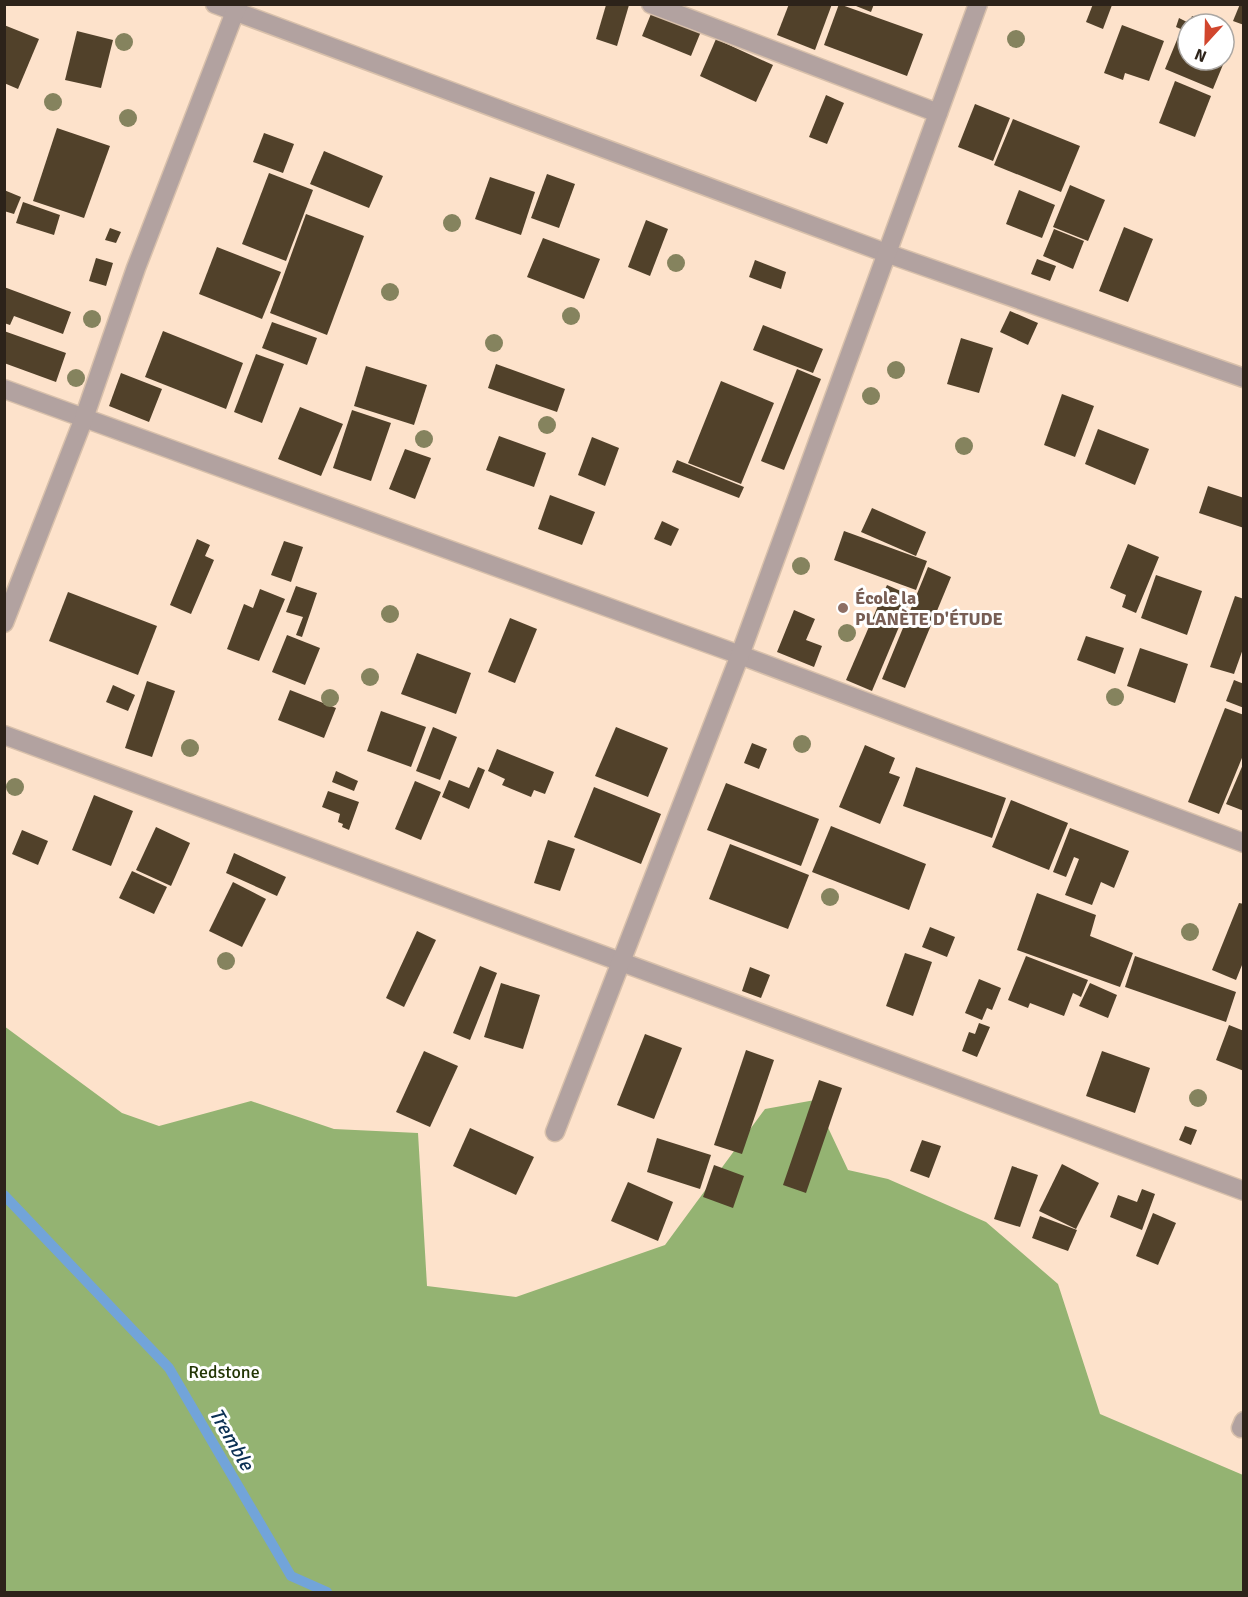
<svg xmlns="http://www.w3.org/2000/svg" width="1248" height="1597" font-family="Signika,sans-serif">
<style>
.forest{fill:#94b372}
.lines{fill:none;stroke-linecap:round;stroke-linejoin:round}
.stream{stroke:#72a4d9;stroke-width:10}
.building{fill:#51412a}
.minor-casing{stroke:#d8c0ab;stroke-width:21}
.minor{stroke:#b2a2a0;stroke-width:18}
.tree{fill:#85835e}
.education-dot{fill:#8d6e63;stroke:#fff;stroke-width:2}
.labels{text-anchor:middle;stroke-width:6;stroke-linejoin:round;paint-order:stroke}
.education-label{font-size:18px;font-weight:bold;fill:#785e54;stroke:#fff;text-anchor:start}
.park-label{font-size:18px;fill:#233605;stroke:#fff}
.water-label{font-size:20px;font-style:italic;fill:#0b3053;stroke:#fff}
</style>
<rect width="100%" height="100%" fill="#fde2cb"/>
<path class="forest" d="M 4,1026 L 122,1113 L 159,1126 L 251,1101 L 334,1129 L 418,1133 L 427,1286 L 516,1297 L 665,1245 L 765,1109 L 815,1100 L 848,1170 L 888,1179 L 986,1222 L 1058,1284 L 1100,1414 L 1243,1475 L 1243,1592 L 5,1592 Z"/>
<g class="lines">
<path class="stream" d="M 4,1195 L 169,1368 L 291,1576 L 327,1592"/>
</g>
<g class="building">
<path d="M 655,4 L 706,19 L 691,56 L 642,36 Z"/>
<path d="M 789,4 L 832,4 L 815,50 L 777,35 Z"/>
<path d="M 839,4 L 923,34 L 907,76 L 824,45 Z"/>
<path d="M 851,4 L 874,4 L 871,12 Z"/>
<path d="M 1093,4 L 1112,5 L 1103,29 L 1086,22 Z"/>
<path d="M 1240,4 L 1244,4 L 1244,25 L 1233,21 Z"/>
<path d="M 606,5 L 629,5 L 617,46 L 596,39 Z"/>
<path d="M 1192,16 L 1213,24 L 1188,24 L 1188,32 L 1176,27 L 1179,18 L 1189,23 Z"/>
<path d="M 4,25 L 39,39 L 18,89 L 4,83 Z"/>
<path d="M 1122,25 L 1164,41 L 1149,81 L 1125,73 L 1123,80 L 1104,73 Z"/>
<path d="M 1224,28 L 1231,30 L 1225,48 L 1229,50 L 1213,89 L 1165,69 L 1181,30 L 1188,33 L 1188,60 L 1224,60 Z"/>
<path d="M 77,31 L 113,40 L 101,88 L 65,80 Z"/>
<path d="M 716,39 L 773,65 L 756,102 L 700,76 Z"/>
<path d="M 1175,81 L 1211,96 L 1195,137 L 1159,123 Z"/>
<path d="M 826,95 L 844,103 L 827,144 L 809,137 Z"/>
<path d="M 975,104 L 1010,118 L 993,161 L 958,147 Z"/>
<path d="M 1013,119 L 1080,146 L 1061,192 L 994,165 Z"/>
<path d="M 57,128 L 110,146 L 84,218 L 33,201 Z"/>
<path d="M 264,133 L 294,144 L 283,173 L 253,162 Z"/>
<path d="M 324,151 L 383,176 L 369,208 L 310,184 Z"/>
<path d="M 269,173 L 313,190 L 286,261 L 242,244 Z"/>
<path d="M 547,174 L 575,184 L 559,228 L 531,218 Z"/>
<path d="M 490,177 L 535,192 L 521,235 L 475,219 Z"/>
<path d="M 1070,185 L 1105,200 L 1088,241 L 1053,227 Z"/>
<path d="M 4,190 L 21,197 L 14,214 L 4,211 Z"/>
<path d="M 1019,190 L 1055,205 L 1042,238 L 1006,224 Z"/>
<path d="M 23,202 L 60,215 L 54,235 L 16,223 Z"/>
<path d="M 306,214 L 364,236 L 327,335 L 270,313 Z"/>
<path d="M 646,220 L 668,229 L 650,276 L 628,267 Z"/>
<path d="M 1124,227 L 1153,239 L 1128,302 L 1099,291 Z"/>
<path d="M 110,228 L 121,232 L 116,243 L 105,240 Z"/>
<path d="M 1054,229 L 1084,241 L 1073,269 L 1043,256 Z"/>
<path d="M 543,238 L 600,259 L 584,299 L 527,277 Z"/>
<path d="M 217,247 L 281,272 L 262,319 L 199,294 Z"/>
<path d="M 96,258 L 113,263 L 106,286 L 89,281 Z"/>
<path d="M 1037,259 L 1056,266 L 1050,281 L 1031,274 Z"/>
<path d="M 755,260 L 786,272 L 781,289 L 749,277 Z"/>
<path d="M 4,287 L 71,312 L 63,334 L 14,316 L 10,325 L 4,323 Z"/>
<path d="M 1010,311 L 1038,323 L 1028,345 L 1000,332 Z"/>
<path d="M 272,322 L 317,338 L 307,365 L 262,348 Z"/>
<path d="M 763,325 L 823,349 L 813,373 L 753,350 Z"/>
<path d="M 4,331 L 66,353 L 56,382 L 4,363 Z"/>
<path d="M 163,331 L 243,363 L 226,409 L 145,377 Z"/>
<path d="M 961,338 L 993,348 L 979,393 L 947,384 Z"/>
<path d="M 256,354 L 284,364 L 262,423 L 234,412 Z"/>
<path d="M 496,364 L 565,389 L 557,412 L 488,388 Z"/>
<path d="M 366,366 L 427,385 L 414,425 L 354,406 Z"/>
<path d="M 797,369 L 821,379 L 784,470 L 761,461 Z"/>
<path d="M 121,373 L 162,389 L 149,422 L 109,406 Z"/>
<path d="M 721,381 L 774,403 L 741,484 L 688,463 Z"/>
<path d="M 1062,394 L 1094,406 L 1075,457 L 1044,445 Z"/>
<path d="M 300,407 L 343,424 L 321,476 L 278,459 Z"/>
<path d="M 352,410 L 391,423 L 371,481 L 333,468 Z"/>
<path d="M 1098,429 L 1149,449 L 1135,485 L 1085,464 Z"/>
<path d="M 499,436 L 546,453 L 534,487 L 486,470 Z"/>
<path d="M 592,437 L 619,448 L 605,486 L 578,475 Z"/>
<path d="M 405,449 L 431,458 L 415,499 L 389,489 Z"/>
<path d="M 677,460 L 744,487 L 739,498 L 672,472 Z"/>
<path d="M 1208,486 L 1244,498 L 1244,528 L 1199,513 Z"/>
<path d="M 550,495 L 595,512 L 582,545 L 538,529 Z"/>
<path d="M 872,508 L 926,532 L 916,556 L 861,532 Z"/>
<path d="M 662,521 L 679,529 L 671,546 L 654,539 Z"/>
<path d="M 844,531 L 927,561 L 916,590 L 834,560 Z"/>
<path d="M 197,539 L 210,545 L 205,556 L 214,560 L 191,614 L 170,605 Z"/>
<path d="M 284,541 L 303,547 L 291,582 L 271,575 Z"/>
<path d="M 1128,544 L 1159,557 L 1136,613 L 1122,607 L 1126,595 L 1110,588 Z"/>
<path d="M 928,567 L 951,577 L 905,688 L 882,679 Z"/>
<path d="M 1156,575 L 1202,591 L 1187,635 L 1141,618 Z"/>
<path d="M 887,585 L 912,596 L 872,691 L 846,680 Z"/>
<path d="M 296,586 L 317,593 L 302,637 L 296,635 L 303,617 L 286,612 Z"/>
<path d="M 260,589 L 285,599 L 259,661 L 227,649 L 244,604 L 253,608 Z"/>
<path d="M 68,592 L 157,626 L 138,675 L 49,641 Z"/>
<path d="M 1235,596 L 1244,599 L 1244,646 L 1234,674 L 1210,667 Z"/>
<path d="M 794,610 L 815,619 L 806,640 L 822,646 L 814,667 L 777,652 Z"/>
<path d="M 510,618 L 537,629 L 515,683 L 488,672 Z"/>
<path d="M 287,635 L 320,648 L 305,685 L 272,672 Z"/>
<path d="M 1086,636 L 1124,648 L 1115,674 L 1077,660 Z"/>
<path d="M 1140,648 L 1188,664 L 1175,703 L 1127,686 Z"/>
<path d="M 417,653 L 471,673 L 456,714 L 401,694 Z"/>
<path d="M 1234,680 L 1244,684 L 1244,708 L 1226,701 Z"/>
<path d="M 147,681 L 175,691 L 152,757 L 125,748 Z"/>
<path d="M 113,685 L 135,695 L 128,711 L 106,702 Z"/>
<path d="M 290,690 L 336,708 L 324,738 L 278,720 Z"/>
<path d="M 1225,708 L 1244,715 L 1244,753 L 1219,814 L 1188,802 Z"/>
<path d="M 381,711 L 426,727 L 411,767 L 367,751 Z"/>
<path d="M 433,727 L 457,737 L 440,780 L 416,771 Z"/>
<path d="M 616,727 L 668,748 L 648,797 L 595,776 Z"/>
<path d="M 752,743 L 767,749 L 759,769 L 744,763 Z"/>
<path d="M 865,745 L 895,758 L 889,773 L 900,777 L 880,824 L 839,807 Z"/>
<path d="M 497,749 L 554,772 L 545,794 L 534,790 L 531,797 L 502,785 L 505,779 L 488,771 Z"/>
<path d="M 1244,762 L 1244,811 L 1226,804 Z"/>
<path d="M 478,767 L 485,770 L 469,809 L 442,797 L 449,780 L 469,788 Z"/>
<path d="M 916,767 L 1006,798 L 992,838 L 903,806 Z"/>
<path d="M 336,771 L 358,781 L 354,791 L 332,782 Z"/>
<path d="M 415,781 L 441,792 L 421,840 L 395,829 Z"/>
<path d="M 726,783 L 819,819 L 801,866 L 707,830 Z"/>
<path d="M 594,787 L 661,814 L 641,864 L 574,837 Z"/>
<path d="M 328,791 L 359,802 L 349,830 L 342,827 L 343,824 L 338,822 L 340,814 L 322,807 Z"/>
<path d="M 94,795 L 133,811 L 111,866 L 72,850 Z"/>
<path d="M 1011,800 L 1068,823 L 1049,870 L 992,847 Z"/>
<path d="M 831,826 L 926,864 L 909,910 L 812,872 Z"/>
<path d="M 156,827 L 190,843 L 171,886 L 136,870 Z"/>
<path d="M 1070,828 L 1129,851 L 1114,888 L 1101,882 L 1092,905 L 1065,895 L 1079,859 L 1074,857 L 1066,877 L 1053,872 Z"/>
<path d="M 22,830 L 48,841 L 38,865 L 12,854 Z"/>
<path d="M 548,840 L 575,849 L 560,891 L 534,883 Z"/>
<path d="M 730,844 L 809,875 L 788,929 L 709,899 Z"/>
<path d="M 234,853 L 286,877 L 277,896 L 226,873 Z"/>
<path d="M 132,871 L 167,887 L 154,914 L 119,898 Z"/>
<path d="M 233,882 L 266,899 L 242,947 L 209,931 Z"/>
<path d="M 1037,893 L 1096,915 L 1090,936 L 1133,953 L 1120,987 L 1017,950 Z"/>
<path d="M 1239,903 L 1244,904 L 1244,960 L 1236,980 L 1212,970 Z"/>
<path d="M 930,927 L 955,937 L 947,957 L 922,947 Z"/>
<path d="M 417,931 L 436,940 L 404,1007 L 386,998 Z"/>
<path d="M 905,953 L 932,962 L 913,1016 L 886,1006 Z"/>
<path d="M 1026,956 L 1088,980 L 1081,997 L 1073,993 L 1064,1016 L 1030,1003 L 1028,1008 L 1008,1000 Z"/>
<path d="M 1135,956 L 1236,992 L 1226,1022 L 1125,987 Z"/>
<path d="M 480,966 L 497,973 L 470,1040 L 453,1033 Z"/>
<path d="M 750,967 L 770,975 L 761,998 L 742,991 Z"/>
<path d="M 979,979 L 1001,988 L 992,1010 L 987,1008 L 982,1020 L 965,1013 Z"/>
<path d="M 501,983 L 540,995 L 523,1049 L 484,1037 Z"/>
<path d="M 1090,983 L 1117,995 L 1108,1018 L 1079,1006 Z"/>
<path d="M 979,1023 L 990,1027 L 977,1057 L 962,1051 L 969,1032 L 975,1034 Z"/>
<path d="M 1229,1025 L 1244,1031 L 1244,1071 L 1216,1060 Z"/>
<path d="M 645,1034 L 682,1048 L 654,1119 L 617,1105 Z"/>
<path d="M 746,1050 L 774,1060 L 742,1154 L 714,1145 Z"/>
<path d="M 424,1051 L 458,1066 L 430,1127 L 396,1112 Z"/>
<path d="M 1102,1051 L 1150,1068 L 1135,1113 L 1086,1096 Z"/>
<path d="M 819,1080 L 842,1088 L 806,1193 L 783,1185 Z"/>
<path d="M 1185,1126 L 1197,1130 L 1191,1145 L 1179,1140 Z"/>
<path d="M 470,1128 L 534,1157 L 516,1195 L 453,1166 Z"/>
<path d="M 657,1138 L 711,1155 L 700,1189 L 647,1172 Z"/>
<path d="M 922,1140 L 941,1146 L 929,1178 L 910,1171 Z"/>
<path d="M 1062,1164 L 1099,1183 L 1076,1229 L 1039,1211 Z"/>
<path d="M 714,1165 L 744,1176 L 733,1208 L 703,1197 Z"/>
<path d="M 1012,1166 L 1038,1175 L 1020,1227 L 994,1219 Z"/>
<path d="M 628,1182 L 673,1202 L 658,1241 L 611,1221 Z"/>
<path d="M 1142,1189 L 1155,1194 L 1142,1230 L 1110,1217 L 1118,1195 L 1137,1202 Z"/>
<path d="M 1153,1213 L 1176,1223 L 1158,1265 L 1136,1256 Z"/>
<path d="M 1040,1216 L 1077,1230 L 1068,1251 L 1032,1238 Z"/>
</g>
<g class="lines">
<defs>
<g id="minor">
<path d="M 215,4 L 886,253 L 1244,378"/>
<path d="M 651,4 L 938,113"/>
<path d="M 4,389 L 740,655 L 1244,843"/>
<path d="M 4,623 L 84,418 L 136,268 L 238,4"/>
<path d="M 4,735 L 1244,1191"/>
<path d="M 555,1132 L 740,655 L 978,4"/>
<path d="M 1241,1428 L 1244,1421"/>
</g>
</defs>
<use href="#minor" class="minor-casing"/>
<use href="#minor" class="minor"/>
</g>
<g class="tree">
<circle cx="1016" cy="39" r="9"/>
<circle cx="124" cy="42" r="9"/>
<circle cx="53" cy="102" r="9"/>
<circle cx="128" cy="118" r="9"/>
<circle cx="452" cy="223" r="9"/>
<circle cx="676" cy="263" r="9"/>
<circle cx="390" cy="292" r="9"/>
<circle cx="571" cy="316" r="9"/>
<circle cx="92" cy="319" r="9"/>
<circle cx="494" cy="343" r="9"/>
<circle cx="896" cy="370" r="9"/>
<circle cx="76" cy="378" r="9"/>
<circle cx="871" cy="396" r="9"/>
<circle cx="547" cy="425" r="9"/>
<circle cx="424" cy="439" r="9"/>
<circle cx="964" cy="446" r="9"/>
<circle cx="801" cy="566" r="9"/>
<circle cx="390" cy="614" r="9"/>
<circle cx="847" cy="633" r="9"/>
<circle cx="370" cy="677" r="9"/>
<circle cx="1115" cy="697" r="9"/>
<circle cx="330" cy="698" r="9"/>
<circle cx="802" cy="744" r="9"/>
<circle cx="190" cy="748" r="9"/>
<circle cx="15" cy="787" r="9"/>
<circle cx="830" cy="897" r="9"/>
<circle cx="1190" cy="932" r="9"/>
<circle cx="226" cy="961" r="9"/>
<circle cx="1198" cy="1098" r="9"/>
</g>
<circle class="education-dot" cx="843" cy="608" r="6"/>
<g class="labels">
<g class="education-label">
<text x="855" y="604">École la<tspan x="855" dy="21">PLANÈTE D'ÉTUDE</tspan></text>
</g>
<g class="park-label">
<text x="224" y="1378">Redstone</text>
</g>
<g class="water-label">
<text transform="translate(232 1439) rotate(60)" y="7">Tremble</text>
</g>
</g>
<rect width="1248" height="1597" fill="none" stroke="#2d231a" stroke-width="12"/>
<g transform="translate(1206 42) rotate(202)"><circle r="28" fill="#ffffff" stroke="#aba7a3" stroke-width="1.5"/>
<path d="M0-4.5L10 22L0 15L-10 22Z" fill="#d1462d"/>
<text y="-9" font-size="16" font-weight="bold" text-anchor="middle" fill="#2d231a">N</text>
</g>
</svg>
